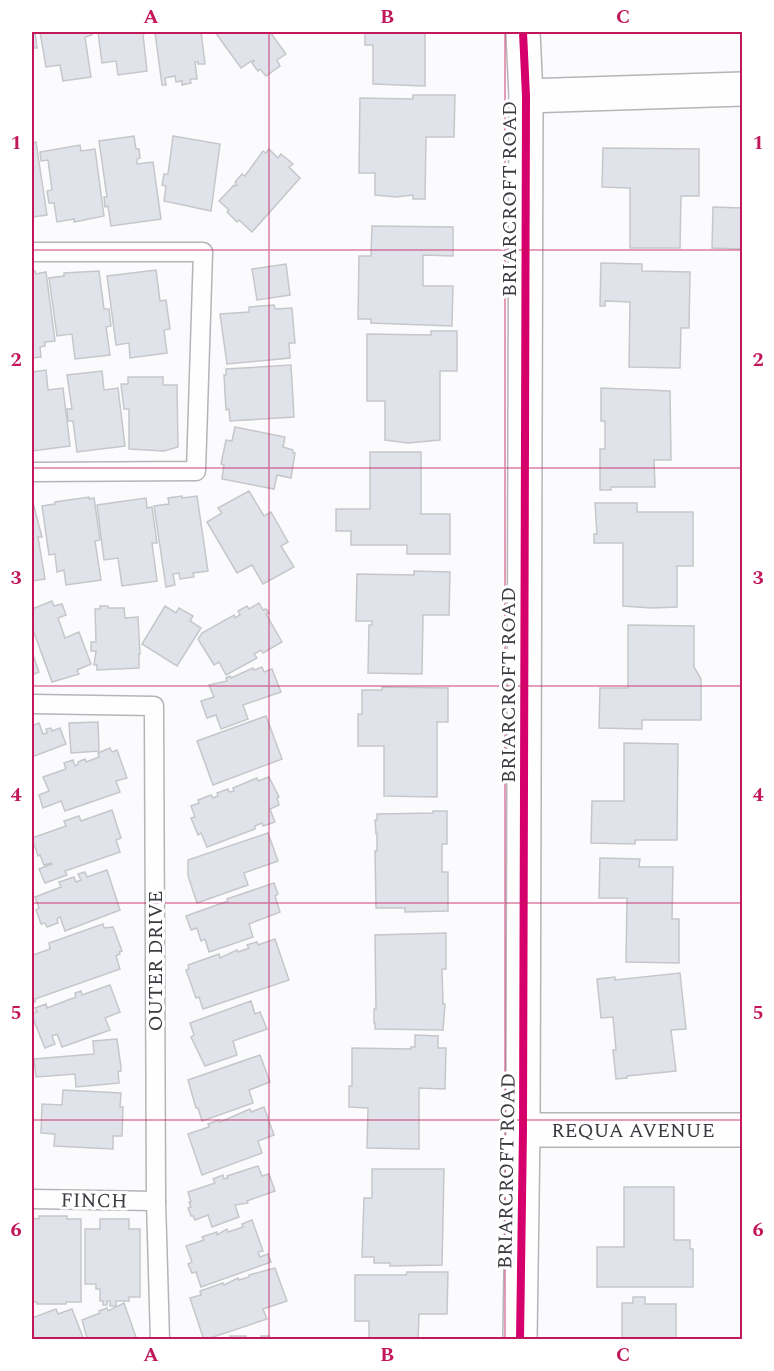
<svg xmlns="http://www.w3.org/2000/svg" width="774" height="1371" font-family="Spectral,serif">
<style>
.building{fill:#e0e3ea;stroke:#c6c7ca;stroke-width:1.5}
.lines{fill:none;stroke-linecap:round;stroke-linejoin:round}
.service-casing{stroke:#b5b4b7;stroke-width:21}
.minor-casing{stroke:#b5b4b7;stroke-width:36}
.service{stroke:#fefeff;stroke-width:18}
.minor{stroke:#fefeff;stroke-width:33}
.cycleway-casing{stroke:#fff;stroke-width:11}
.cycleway{stroke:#d6006c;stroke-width:8}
.grid{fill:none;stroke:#c2185b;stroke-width:1.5;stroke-opacity:0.55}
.labels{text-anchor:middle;stroke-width:6;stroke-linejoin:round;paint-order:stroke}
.street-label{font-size:20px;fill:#3c3b41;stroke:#fff}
.neatline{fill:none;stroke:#c2185b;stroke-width:2}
.grid-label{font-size:20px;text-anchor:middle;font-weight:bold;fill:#c2185b}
</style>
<rect width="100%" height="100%" fill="#fbfafc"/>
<g class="building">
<path d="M 32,32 L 35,32 L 37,48 L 32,48 Z"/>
<path d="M 40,32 L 92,32 L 92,35 L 85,37 L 91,77 L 63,81 L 60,65 L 46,67 Z"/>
<path d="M 98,32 L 151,32 L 143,34 L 147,71 L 118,75 L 116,61 L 102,63 Z"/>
<path d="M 155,32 L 201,32 L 205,64 L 198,64 L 198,62 L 195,62 L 197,79 L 190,79 L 191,83 L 182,85 L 182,81 L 176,82 L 175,76 L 165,78 L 166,85 L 162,85 Z"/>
<path d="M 215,32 L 270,32 L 286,54 L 277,60 L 280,66 L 266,76 L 260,69 L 258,71 L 252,63 L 254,61 L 253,60 L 241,68 Z"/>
<path d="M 365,32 L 425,32 L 425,86 L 373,84 L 373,45 L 365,45 Z"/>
<path d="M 413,95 L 455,95 L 454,137 L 426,137 L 425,199 L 413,199 L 413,195 L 396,197 L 375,195 L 375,173 L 359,173 L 360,98 L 413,99 Z"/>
<path d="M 134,136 L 136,149 L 139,149 L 140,158 L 137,159 L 137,164 L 153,162 L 161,219 L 111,226 L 108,206 L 105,207 L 104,197 L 107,197 L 99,141 Z"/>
<path d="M 173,136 L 220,144 L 211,211 L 164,201 L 166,186 L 162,185 L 164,174 L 168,174 Z"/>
<path d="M 36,142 L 47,215 L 32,217 L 32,143 Z"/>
<path d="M 80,145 L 81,151 L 95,149 L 104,216 L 74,222 L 74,219 L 57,222 L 54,203 L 49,203 L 47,191 L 52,190 L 48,160 L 41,161 L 40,152 Z"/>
<path d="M 603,148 L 699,149 L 699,196 L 681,196 L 680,248 L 630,248 L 630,188 L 602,187 Z"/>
<path d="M 269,149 L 278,158 L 281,154 L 293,164 L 289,167 L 300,178 L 252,232 L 239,220 L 237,222 L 227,212 L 229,210 L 219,201 L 234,185 L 235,186 L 237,185 L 235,182 L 242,174 L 245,176 L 263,151 L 266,153 Z"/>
<path d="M 713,207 L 742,208 L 742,249 L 712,248 Z"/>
<path d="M 372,226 L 453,227 L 453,256 L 423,255 L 423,286 L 453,286 L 452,326 L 371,323 L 371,319 L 358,319 L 359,256 L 371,256 Z"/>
<path d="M 601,263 L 642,264 L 642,271 L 690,272 L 689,328 L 681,328 L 680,368 L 629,367 L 630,302 L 605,301 L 605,306 L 600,306 Z"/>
<path d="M 286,264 L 290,295 L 257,300 L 252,269 Z"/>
<path d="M 156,270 L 160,301 L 166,300 L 170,329 L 164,330 L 167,353 L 130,358 L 129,343 L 116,345 L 107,276 Z"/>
<path d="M 32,271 L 35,271 L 36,274 L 46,272 L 55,341 L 45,342 L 45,346 L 40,347 L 41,357 L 32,358 Z"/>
<path d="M 99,271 L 104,309 L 109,309 L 111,326 L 106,327 L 110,355 L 75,359 L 72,334 L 57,336 L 49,278 L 64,276 L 64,273 Z"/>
<path d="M 274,305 L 275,309 L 292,308 L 295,343 L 289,343 L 290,358 L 227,364 L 220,314 L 249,312 L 249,307 Z"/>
<path d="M 431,331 L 457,331 L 457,371 L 440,371 L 440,440 L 408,443 L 385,440 L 385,401 L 367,401 L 367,334 L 431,335 Z"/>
<path d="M 291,365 L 294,417 L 230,421 L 229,409 L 226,410 L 224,375 L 226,375 L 226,369 Z"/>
<path d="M 46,370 L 48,390 L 63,388 L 70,446 L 32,451 L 32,372 Z"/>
<path d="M 102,371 L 104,390 L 118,388 L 125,446 L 77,452 L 73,421 L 68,421 L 67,409 L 72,409 L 67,375 Z"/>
<path d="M 128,377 L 163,377 L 163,385 L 177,385 L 178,447 L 164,451 L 129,449 L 129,409 L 124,409 L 121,384 L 128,384 Z"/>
<path d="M 601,388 L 670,391 L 671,460 L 654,460 L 655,487 L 611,487 L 611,490 L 600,490 L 600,449 L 605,449 L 605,421 L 601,421 Z"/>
<path d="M 235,427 L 285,437 L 283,447 L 293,450 L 293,453 L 295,453 L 291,478 L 277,475 L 274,489 L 222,479 L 224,465 L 221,464 L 226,440 L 232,441 Z"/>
<path d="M 370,452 L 421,452 L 421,514 L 450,514 L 450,554 L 407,554 L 407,545 L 351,545 L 351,531 L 336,531 L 336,509 L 370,509 Z"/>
<path d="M 249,491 L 264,516 L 271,512 L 288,542 L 281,546 L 294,567 L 263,584 L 252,565 L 237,573 L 207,522 L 222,513 L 218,508 Z"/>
<path d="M 182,496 L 182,498 L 197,496 L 208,571 L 193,573 L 194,577 L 180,579 L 179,573 L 173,574 L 175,585 L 166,587 L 154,506 L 169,504 L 168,498 Z"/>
<path d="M 89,497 L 89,499 L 94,498 L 100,540 L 95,541 L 101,580 L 66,585 L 64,570 L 57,572 L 55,554 L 49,555 L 42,506 L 55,504 L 55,502 Z"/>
<path d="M 146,498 L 147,508 L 152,507 L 157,543 L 152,543 L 157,581 L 122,586 L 118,558 L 104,560 L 97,505 Z"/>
<path d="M 32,499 L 42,537 L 38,537 L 45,579 L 32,581 Z"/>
<path d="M 595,503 L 637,503 L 637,512 L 693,512 L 693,566 L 677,566 L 677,607 L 652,608 L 623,606 L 623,543 L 594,543 L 594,534 L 597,534 Z"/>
<path d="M 414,571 L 450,572 L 449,615 L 423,615 L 422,674 L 368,673 L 369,625 L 372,625 L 372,621 L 356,621 L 357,574 L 414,575 Z"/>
<path d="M 52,601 L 54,606 L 62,604 L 66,615 L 58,618 L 65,638 L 79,632 L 91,664 L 77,670 L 79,674 L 52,682 L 32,627 L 32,609 Z"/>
<path d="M 259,603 L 263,610 L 266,609 L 269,613 L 266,614 L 282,642 L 263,653 L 261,650 L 254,654 L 257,658 L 226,675 L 219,662 L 214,665 L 198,639 L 202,633 L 234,615 L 235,618 L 240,615 L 238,611 L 247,606 L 249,609 Z"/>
<path d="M 100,606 L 108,606 L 108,608 L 124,608 L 125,618 L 138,617 L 140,654 L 139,654 L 139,668 L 97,670 L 97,665 L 94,665 L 96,651 L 91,651 L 91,642 L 96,642 L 95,609 L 100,609 Z"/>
<path d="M 165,606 L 176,613 L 179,608 L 193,616 L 190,621 L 201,628 L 177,666 L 142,644 Z"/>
<path d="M 628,625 L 694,626 L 694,667 L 701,679 L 701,720 L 642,720 L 642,729 L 599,728 L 600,688 L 628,688 Z"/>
<path d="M 32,652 L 39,672 L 32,675 Z"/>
<path d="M 262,667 L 264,672 L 272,669 L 281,692 L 243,705 L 248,719 L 221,729 L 216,715 L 207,718 L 201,701 L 214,697 L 209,685 L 227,681 L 226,678 L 230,676 L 231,678 L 253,668 L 254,670 Z"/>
<path d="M 382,687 L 448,688 L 448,722 L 437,722 L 437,797 L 384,796 L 384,746 L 358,746 L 358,714 L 362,714 L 362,690 L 382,690 Z"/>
<path d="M 266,716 L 282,759 L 213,785 L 197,741 Z"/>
<path d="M 98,722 L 99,751 L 71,753 L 69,723 Z"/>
<path d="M 39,723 L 43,734 L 47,733 L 46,729 L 51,728 L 52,731 L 60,728 L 66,744 L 32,757 L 32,726 Z"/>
<path d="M 624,743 L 678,744 L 677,840 L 635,840 L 635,844 L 591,843 L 592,801 L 624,801 Z"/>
<path d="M 110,748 L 112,752 L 117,750 L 127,778 L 116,781 L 120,792 L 65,811 L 61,801 L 43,808 L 39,795 L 49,791 L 43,777 L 66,769 L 64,763 L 73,760 L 75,766 L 78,764 L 78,762 L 85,759 L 86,762 L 99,757 L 98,753 Z"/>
<path d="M 269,777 L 279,797 L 277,798 L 279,805 L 270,809 L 275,822 L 263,826 L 262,823 L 255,826 L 255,829 L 207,847 L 201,833 L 198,835 L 191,818 L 195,817 L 191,806 L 199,803 L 198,800 L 211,795 L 213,798 L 218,796 L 217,793 L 228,789 L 229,792 L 234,791 L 233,788 L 257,778 L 258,781 Z"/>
<path d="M 112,810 L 121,838 L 116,840 L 120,852 L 65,871 L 67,875 L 45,883 L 39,869 L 52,864 L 51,863 L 44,865 L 40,855 L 38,856 L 32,838 L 66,826 L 64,821 L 79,816 L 81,821 Z"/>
<path d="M 433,811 L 447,811 L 447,844 L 442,844 L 442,872 L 448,872 L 448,911 L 405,912 L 405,908 L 376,908 L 375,851 L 377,851 L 377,834 L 376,834 L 375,820 L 377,820 L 377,814 L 433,813 Z"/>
<path d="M 268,833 L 278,861 L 244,873 L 248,885 L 197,903 L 188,876 L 188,860 Z"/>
<path d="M 600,858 L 640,859 L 639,867 L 673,867 L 672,919 L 679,919 L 679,963 L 626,962 L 627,898 L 599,898 Z"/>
<path d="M 107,870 L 120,910 L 65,931 L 60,917 L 57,919 L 58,923 L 47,927 L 45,923 L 41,924 L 36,910 L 39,908 L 35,897 L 61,887 L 59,882 L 74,877 L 76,882 L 81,880 L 78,874 L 85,872 L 87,877 Z"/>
<path d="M 274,883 L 278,894 L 275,896 L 280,912 L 249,924 L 253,937 L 209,952 L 205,939 L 201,941 L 197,928 L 191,930 L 186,916 L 228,901 L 227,899 Z"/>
<path d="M 103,924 L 104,928 L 113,927 L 122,951 L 119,952 L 120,954 L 116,956 L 120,969 L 35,999 L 35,1002 L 32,1002 L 33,955 L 50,949 L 49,943 Z"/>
<path d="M 446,933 L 446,969 L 442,969 L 443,1004 L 445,1004 L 443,1030 L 375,1029 L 375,1023 L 374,1023 L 374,1009 L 376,1009 L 375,935 Z"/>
<path d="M 275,939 L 289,980 L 203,1009 L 199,997 L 196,998 L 186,970 L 189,969 L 188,965 L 219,954 L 220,958 L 237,950 L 238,952 L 249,948 L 247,945 L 257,942 L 258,945 Z"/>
<path d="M 680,973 L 686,1029 L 671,1030 L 676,1071 L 627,1076 L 627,1078 L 616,1079 L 613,1050 L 616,1050 L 613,1017 L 601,1018 L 597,979 L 615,977 L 615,980 Z"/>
<path d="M 110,985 L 120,1012 L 105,1018 L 110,1030 L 62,1047 L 57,1034 L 52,1036 L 55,1044 L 45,1048 L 32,1016 L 32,1013 L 37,1012 L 35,1008 L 46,1004 L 47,1008 L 76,997 L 75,993 L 81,991 L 82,995 Z"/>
<path d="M 251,1001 L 255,1014 L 260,1012 L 267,1029 L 233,1041 L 237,1055 L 205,1066 L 191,1037 L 194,1035 L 190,1023 Z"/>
<path d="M 415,1035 L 438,1036 L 438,1048 L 446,1048 L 445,1089 L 419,1088 L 419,1149 L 367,1148 L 368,1108 L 349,1107 L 349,1086 L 352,1086 L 352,1048 L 411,1049 L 411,1047 L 415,1047 Z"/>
<path d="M 117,1039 L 121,1067 L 121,1071 L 118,1071 L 119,1083 L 76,1087 L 75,1074 L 36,1077 L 34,1059 L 94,1054 L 93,1041 Z"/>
<path d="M 260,1055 L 270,1082 L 249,1090 L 253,1103 L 202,1121 L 198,1108 L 196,1108 L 188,1080 Z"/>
<path d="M 63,1090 L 121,1093 L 120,1107 L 123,1107 L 122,1136 L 113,1136 L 113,1149 L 54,1146 L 55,1134 L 41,1133 L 42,1104 L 62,1105 Z"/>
<path d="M 264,1107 L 274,1135 L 258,1141 L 262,1153 L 202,1175 L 188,1134 L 209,1127 L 208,1124 L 219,1120 L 220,1122 L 250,1109 L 251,1112 Z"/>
<path d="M 258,1166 L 262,1176 L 269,1174 L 275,1191 L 247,1201 L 248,1203 L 235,1205 L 239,1217 L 212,1227 L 208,1215 L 195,1220 L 193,1216 L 191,1216 L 188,1208 L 191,1207 L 189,1202 L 191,1202 L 188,1192 L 215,1183 L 213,1179 L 223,1175 L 224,1179 L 228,1178 L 227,1176 Z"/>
<path d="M 372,1169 L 444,1169 L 442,1265 L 390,1266 L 390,1263 L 374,1263 L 374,1257 L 362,1257 L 364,1198 L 372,1198 Z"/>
<path d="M 624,1187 L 674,1187 L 674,1240 L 690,1240 L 690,1249 L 693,1249 L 693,1287 L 597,1287 L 597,1247 L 624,1247 Z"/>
<path d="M 39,1216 L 67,1216 L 67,1219 L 81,1219 L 81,1302 L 66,1302 L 66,1304 L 37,1304 L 37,1302 L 32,1302 L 32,1218 L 39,1219 Z"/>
<path d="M 100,1219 L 129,1219 L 129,1229 L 140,1229 L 140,1297 L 129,1297 L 129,1301 L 116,1301 L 116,1306 L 110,1306 L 110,1301 L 107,1301 L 107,1305 L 103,1305 L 103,1301 L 100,1301 L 100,1289 L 96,1289 L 96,1284 L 85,1284 L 85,1229 L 100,1229 Z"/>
<path d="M 252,1220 L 263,1251 L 258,1252 L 260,1257 L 268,1254 L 271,1262 L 201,1287 L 196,1272 L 192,1273 L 188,1264 L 192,1262 L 186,1246 L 204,1240 L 202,1237 L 217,1232 L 217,1235 L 227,1229 L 228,1232 L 243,1227 L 242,1224 Z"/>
<path d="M 275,1268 L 287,1301 L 263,1309 L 267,1319 L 204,1340 L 190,1298 L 201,1295 L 200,1291 L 223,1283 L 224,1285 L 238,1278 L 239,1280 L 249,1277 L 249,1275 Z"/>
<path d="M 407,1272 L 448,1272 L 447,1314 L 419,1314 L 418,1340 L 347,1340 L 369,1339 L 369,1321 L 355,1321 L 355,1275 L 406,1275 Z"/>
<path d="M 633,1297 L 645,1297 L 645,1304 L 676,1304 L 676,1340 L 622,1340 L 622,1303 L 633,1303 Z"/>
<path d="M 124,1303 L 137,1340 L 90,1340 L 87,1338 L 82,1320 L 100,1313 L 99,1311 L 107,1308 L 108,1311 Z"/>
<path d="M 56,1309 L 58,1314 L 72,1309 L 84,1340 L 32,1340 L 32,1333 L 34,1332 L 32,1318 Z"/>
<path d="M 230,1336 L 246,1336 L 246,1339 L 261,1339 L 261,1336 L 269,1336 L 269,1339 L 281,1340 L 221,1340 L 230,1339 Z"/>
</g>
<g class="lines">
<defs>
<g id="service">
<path d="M 32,252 L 203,252 L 196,471 L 32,472"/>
<path d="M 32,704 L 154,706 L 156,1201 L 160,1340"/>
<path d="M 32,1199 L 156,1201"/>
</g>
<g id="minor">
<path d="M 526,96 L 742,89"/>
<path d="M 523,1130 L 742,1130"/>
<path d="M 520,1340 L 523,1130 L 526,96 L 523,32"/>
</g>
</defs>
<use href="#service" class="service-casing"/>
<use href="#minor" class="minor-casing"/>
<use href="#service" class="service"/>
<use href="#minor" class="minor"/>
<defs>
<path id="cycleway" d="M 520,1340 L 523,1130 L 526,96 L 523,32"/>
</defs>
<use href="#cycleway" class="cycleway-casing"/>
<use href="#cycleway" class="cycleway"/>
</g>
<path class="grid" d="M 269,32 L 269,1340M 505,32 L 505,1340M 32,250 L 742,250M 32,468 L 742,468M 32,686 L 742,686M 32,903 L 742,903M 32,1120 L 742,1120"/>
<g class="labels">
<g class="street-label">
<text transform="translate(509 199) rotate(-90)" y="7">BRIARCROFT ROAD</text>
<text transform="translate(508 685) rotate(-90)" y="7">BRIARCROFT ROAD</text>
<text transform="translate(155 961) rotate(-90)" y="7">OUTER DRIVE</text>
<text x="633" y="1137">REQUA AVENUE</text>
<text transform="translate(506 1171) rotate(-89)" y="7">BRIARCROFT ROAD</text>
<text transform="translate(94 1200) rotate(1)" y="7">FINCH</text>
</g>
</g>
<rect width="774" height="1371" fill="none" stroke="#ffffff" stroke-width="66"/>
<rect x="33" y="33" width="708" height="1305" class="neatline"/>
<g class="grid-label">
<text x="151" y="23">A</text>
<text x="387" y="23">B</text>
<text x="623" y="23">C</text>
<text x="16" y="149">1</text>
<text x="758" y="149">1</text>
<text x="16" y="366">2</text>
<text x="758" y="366">2</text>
<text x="16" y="584">3</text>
<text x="758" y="584">3</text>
<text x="16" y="801">4</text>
<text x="758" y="801">4</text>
<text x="16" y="1019">5</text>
<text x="758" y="1019">5</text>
<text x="16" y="1236">6</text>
<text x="758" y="1236">6</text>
<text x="151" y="1361">A</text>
<text x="387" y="1361">B</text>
<text x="623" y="1361">C</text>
</g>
</svg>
